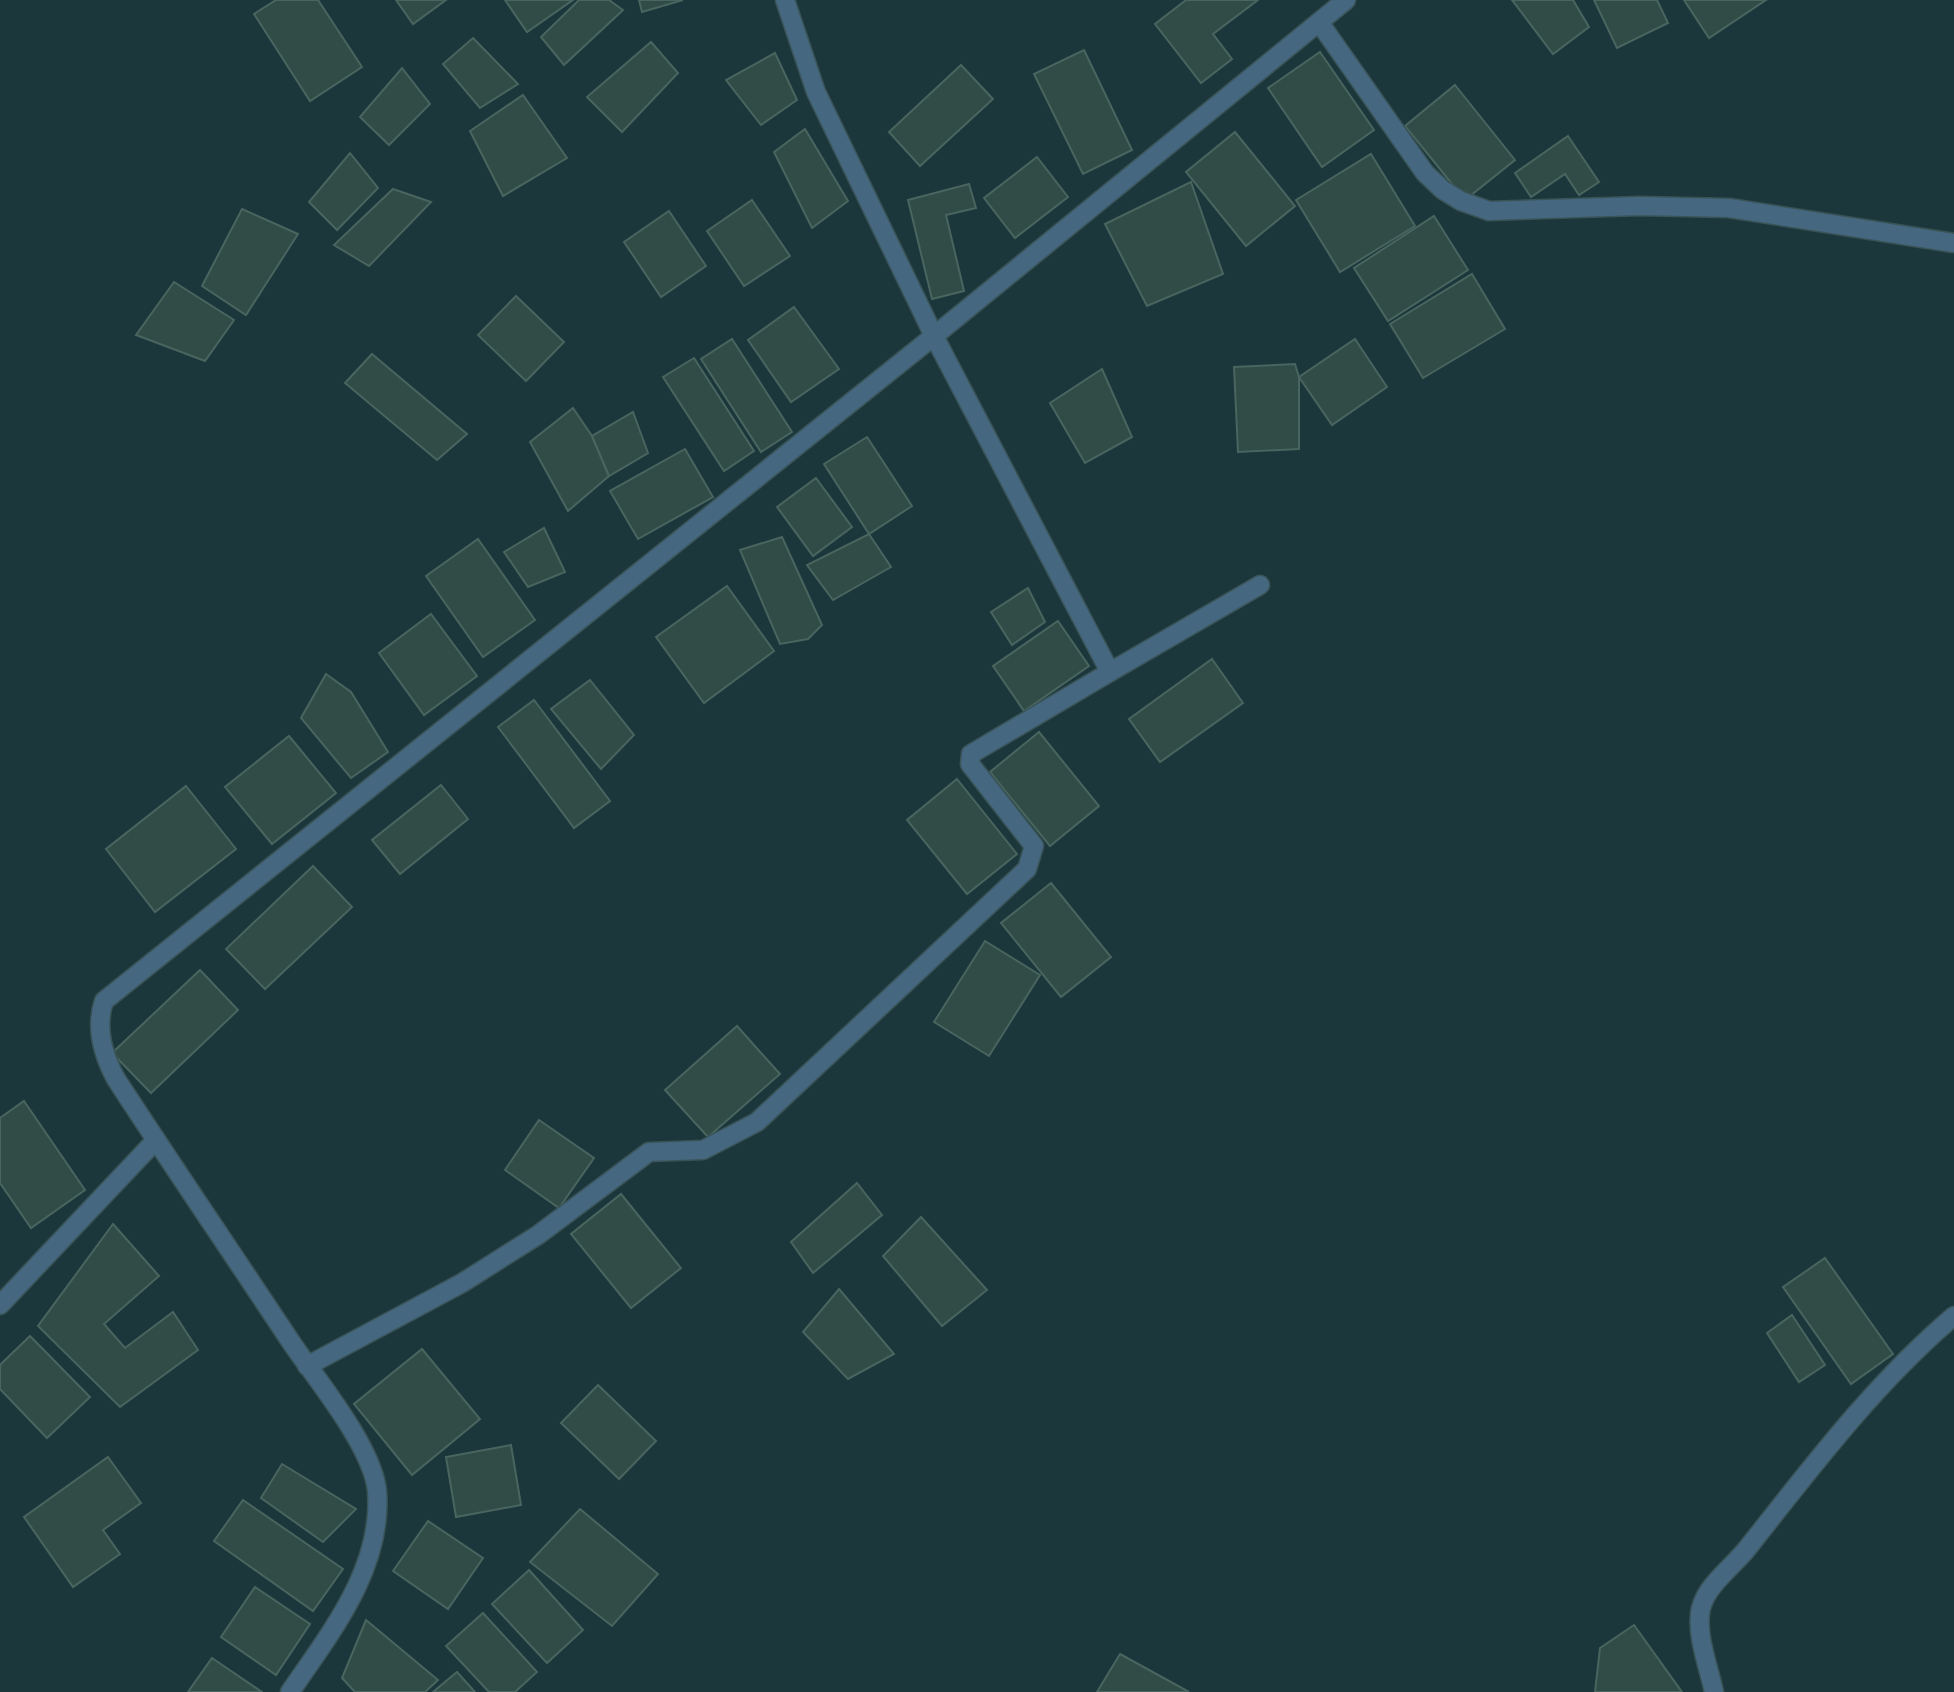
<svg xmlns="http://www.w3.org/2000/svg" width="1954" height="1692" font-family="'Source Serif 4',serif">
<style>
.building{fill:#314c46;stroke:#49655f;stroke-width:2}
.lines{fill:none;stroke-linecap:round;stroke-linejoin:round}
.minor-casing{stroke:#395357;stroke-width:21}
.minor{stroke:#456880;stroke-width:18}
</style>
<rect width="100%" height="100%" fill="#1b373b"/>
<g class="building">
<path d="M 276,0 L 318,0 L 362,67 L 310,101 L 254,14 Z"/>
<path d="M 396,0 L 446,0 L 413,24 Z"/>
<path d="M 505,0 L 573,0 L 527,32 Z"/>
<path d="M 579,0 L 609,0 L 623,10 L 564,65 L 541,37 Z"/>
<path d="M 639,0 L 683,0 L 642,12 Z"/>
<path d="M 1186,0 L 1258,0 L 1213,34 L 1232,59 L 1201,83 L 1155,24 Z"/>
<path d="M 1512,0 L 1573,0 L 1589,27 L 1553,54 Z"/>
<path d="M 1594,0 L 1657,0 L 1668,23 L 1617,48 Z"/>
<path d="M 1684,0 L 1766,0 L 1709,38 Z"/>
<path d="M 473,38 L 518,84 L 480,108 L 443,64 Z"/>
<path d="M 651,42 L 678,73 L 622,132 L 587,97 Z"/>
<path d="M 1084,50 L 1132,150 L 1083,174 L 1034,74 Z"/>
<path d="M 1320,52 L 1374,130 L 1322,167 L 1268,88 Z"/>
<path d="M 775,53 L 797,100 L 761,125 L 726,80 Z"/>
<path d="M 961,65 L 993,99 L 920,166 L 889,132 Z"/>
<path d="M 402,68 L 430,104 L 389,145 L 360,117 Z"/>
<path d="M 1455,85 L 1515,160 L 1465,200 L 1405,126 Z"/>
<path d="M 523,95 L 567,158 L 503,196 L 470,131 Z"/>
<path d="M 805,129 L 848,201 L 812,228 L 774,152 Z"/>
<path d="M 1235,132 L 1295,206 L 1246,246 L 1186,172 Z"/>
<path d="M 1568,136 L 1599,182 L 1579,195 L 1565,174 L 1531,197 L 1515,173 Z"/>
<path d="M 350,153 L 378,188 L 337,230 L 309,202 Z"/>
<path d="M 1371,154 L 1415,226 L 1340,272 L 1296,200 Z"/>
<path d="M 1037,157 L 1068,197 L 1015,238 L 984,198 Z"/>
<path d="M 1191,182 L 1223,274 L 1147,306 L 1105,224 Z"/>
<path d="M 969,184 L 976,208 L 946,215 L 964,291 L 932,299 L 908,200 Z"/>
<path d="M 393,189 L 431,202 L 369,266 L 334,245 Z"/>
<path d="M 752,200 L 790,256 L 744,286 L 707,231 Z"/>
<path d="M 242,209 L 298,234 L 246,315 L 202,286 Z"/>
<path d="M 669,211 L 706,266 L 661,297 L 624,242 Z"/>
<path d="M 1434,216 L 1468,270 L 1388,321 L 1354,268 Z"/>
<path d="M 1472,274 L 1505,329 L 1423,378 L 1390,324 Z"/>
<path d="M 174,282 L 234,320 L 205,361 L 136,335 Z"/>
<path d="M 516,296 L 564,342 L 526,381 L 478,335 Z"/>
<path d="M 794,307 L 839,369 L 791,402 L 748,340 Z"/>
<path d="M 732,339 L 792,432 L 761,452 L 701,359 Z"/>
<path d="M 1355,339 L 1387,387 L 1332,425 L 1299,377 Z"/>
<path d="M 372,354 L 467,434 L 437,460 L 345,383 Z"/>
<path d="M 694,358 L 754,451 L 724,471 L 663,377 Z"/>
<path d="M 1295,364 L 1299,377 L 1299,449 L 1238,452 L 1234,367 Z"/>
<path d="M 1102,369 L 1132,437 L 1085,463 L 1050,403 Z"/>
<path d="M 573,408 L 592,436 L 609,476 L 568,511 L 530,442 Z"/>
<path d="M 633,412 L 648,453 L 609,476 L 592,436 Z"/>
<path d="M 867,437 L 912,506 L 869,534 L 824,464 Z"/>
<path d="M 685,449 L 713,497 L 638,539 L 610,491 Z"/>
<path d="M 816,478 L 852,527 L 813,556 L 777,507 Z"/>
<path d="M 544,528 L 565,572 L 528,587 L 504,552 Z"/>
<path d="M 869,534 L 891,567 L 833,600 L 807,565 Z"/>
<path d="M 782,537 L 822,625 L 808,639 L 780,644 L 740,550 Z"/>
<path d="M 478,539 L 535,620 L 483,657 L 426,576 Z"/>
<path d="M 727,586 L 774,651 L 704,703 L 656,637 Z"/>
<path d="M 1028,588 L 1045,622 L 1012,645 L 991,612 Z"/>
<path d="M 431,614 L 477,676 L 424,715 L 379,653 Z"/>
<path d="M 1058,621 L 1089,666 L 1024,711 L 993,666 Z"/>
<path d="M 1212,659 L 1243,703 L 1160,762 L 1129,719 Z"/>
<path d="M 326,674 L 351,692 L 388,752 L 351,778 L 301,718 Z"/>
<path d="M 590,680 L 634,735 L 601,769 L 551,709 Z"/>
<path d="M 534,700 L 610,801 L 574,828 L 498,727 Z"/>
<path d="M 1039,732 L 1099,806 L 1050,846 L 990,772 Z"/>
<path d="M 289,736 L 336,793 L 272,844 L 225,787 Z"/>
<path d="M 957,779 L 1017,854 L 967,894 L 907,820 Z"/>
<path d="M 441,785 L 468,819 L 400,874 L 372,840 Z"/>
<path d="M 186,786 L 236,849 L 155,912 L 106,849 Z"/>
<path d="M 313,866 L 352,907 L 265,989 L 226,949 Z"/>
<path d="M 1051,883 L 1111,957 L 1061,997 L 1001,923 Z"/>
<path d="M 985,941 L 1040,975 L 989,1056 L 934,1022 Z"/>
<path d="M 200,970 L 238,1010 L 151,1093 L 112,1053 Z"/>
<path d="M 737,1026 L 780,1074 L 708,1137 L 665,1090 Z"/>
<path d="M 24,1101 L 85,1190 L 31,1228 L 0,1183 L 0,1118 Z"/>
<path d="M 539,1120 L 594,1158 L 559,1208 L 505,1170 Z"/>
<path d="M 857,1183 L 882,1215 L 813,1273 L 791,1242 Z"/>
<path d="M 621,1194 L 681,1268 L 631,1308 L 571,1234 Z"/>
<path d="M 921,1217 L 987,1290 L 942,1326 L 883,1256 Z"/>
<path d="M 113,1224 L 159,1276 L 104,1324 L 125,1348 L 173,1312 L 198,1350 L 120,1407 L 38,1326 Z"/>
<path d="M 1825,1258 L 1893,1354 L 1851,1384 L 1783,1287 Z"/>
<path d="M 839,1289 L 894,1354 L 848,1379 L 803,1332 Z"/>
<path d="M 1792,1315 L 1825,1365 L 1799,1382 L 1767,1333 Z"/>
<path d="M 30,1336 L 90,1397 L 47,1438 L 0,1389 L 0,1365 Z"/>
<path d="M 422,1349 L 480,1419 L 412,1475 L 354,1404 Z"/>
<path d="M 598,1385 L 656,1441 L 619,1479 L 561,1423 Z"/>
<path d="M 511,1445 L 521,1505 L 456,1517 L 446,1457 Z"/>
<path d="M 108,1457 L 141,1503 L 103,1530 L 120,1554 L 73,1587 L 24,1517 Z"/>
<path d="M 282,1464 L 356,1509 L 323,1542 L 261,1498 Z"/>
<path d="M 243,1500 L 343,1569 L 313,1611 L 214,1541 Z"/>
<path d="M 580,1509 L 658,1574 L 612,1626 L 530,1562 Z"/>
<path d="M 428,1521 L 483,1558 L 448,1609 L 393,1571 Z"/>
<path d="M 529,1570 L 583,1630 L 547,1663 L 492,1604 Z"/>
<path d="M 255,1587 L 310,1624 L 276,1675 L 221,1637 Z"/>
<path d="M 483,1613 L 537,1672 L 515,1692 L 489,1692 L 446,1646 Z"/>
<path d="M 366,1620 L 438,1680 L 425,1692 L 355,1692 L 342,1678 Z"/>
<path d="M 1634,1625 L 1682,1692 L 1595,1692 L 1600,1648 Z"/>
<path d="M 1120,1654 L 1189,1692 L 1097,1692 Z"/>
<path d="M 212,1658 L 262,1692 L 188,1692 Z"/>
<path d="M 457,1672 L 475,1692 L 433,1692 Z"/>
</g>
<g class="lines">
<defs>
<g id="minor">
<path d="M 1319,22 L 1425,173 L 1443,190 L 1461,201 L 1489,211 L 1640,206 L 1729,208 L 1954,243"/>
<path d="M 1110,672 L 1260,585"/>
<path d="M 0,1305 L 156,1140"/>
<path d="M 307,1366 L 462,1283 L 538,1235 L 649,1152 L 703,1150 L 757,1122 L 1027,869 L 1034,846 L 970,764 L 971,754 L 1110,672 L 934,336 L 816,92 L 785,0"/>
<path d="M 290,1692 C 331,1632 383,1568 377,1491 C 373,1448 318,1381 293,1345 C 234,1256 174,1168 116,1079 C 103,1055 95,1028 104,1001 L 934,336 L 1346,0"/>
<path d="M 1714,1692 C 1709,1668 1695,1633 1701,1608 C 1707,1585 1731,1568 1746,1550 C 1811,1468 1874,1384 1954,1316"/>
</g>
</defs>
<use href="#minor" class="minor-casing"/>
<use href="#minor" class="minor"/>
</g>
</svg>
